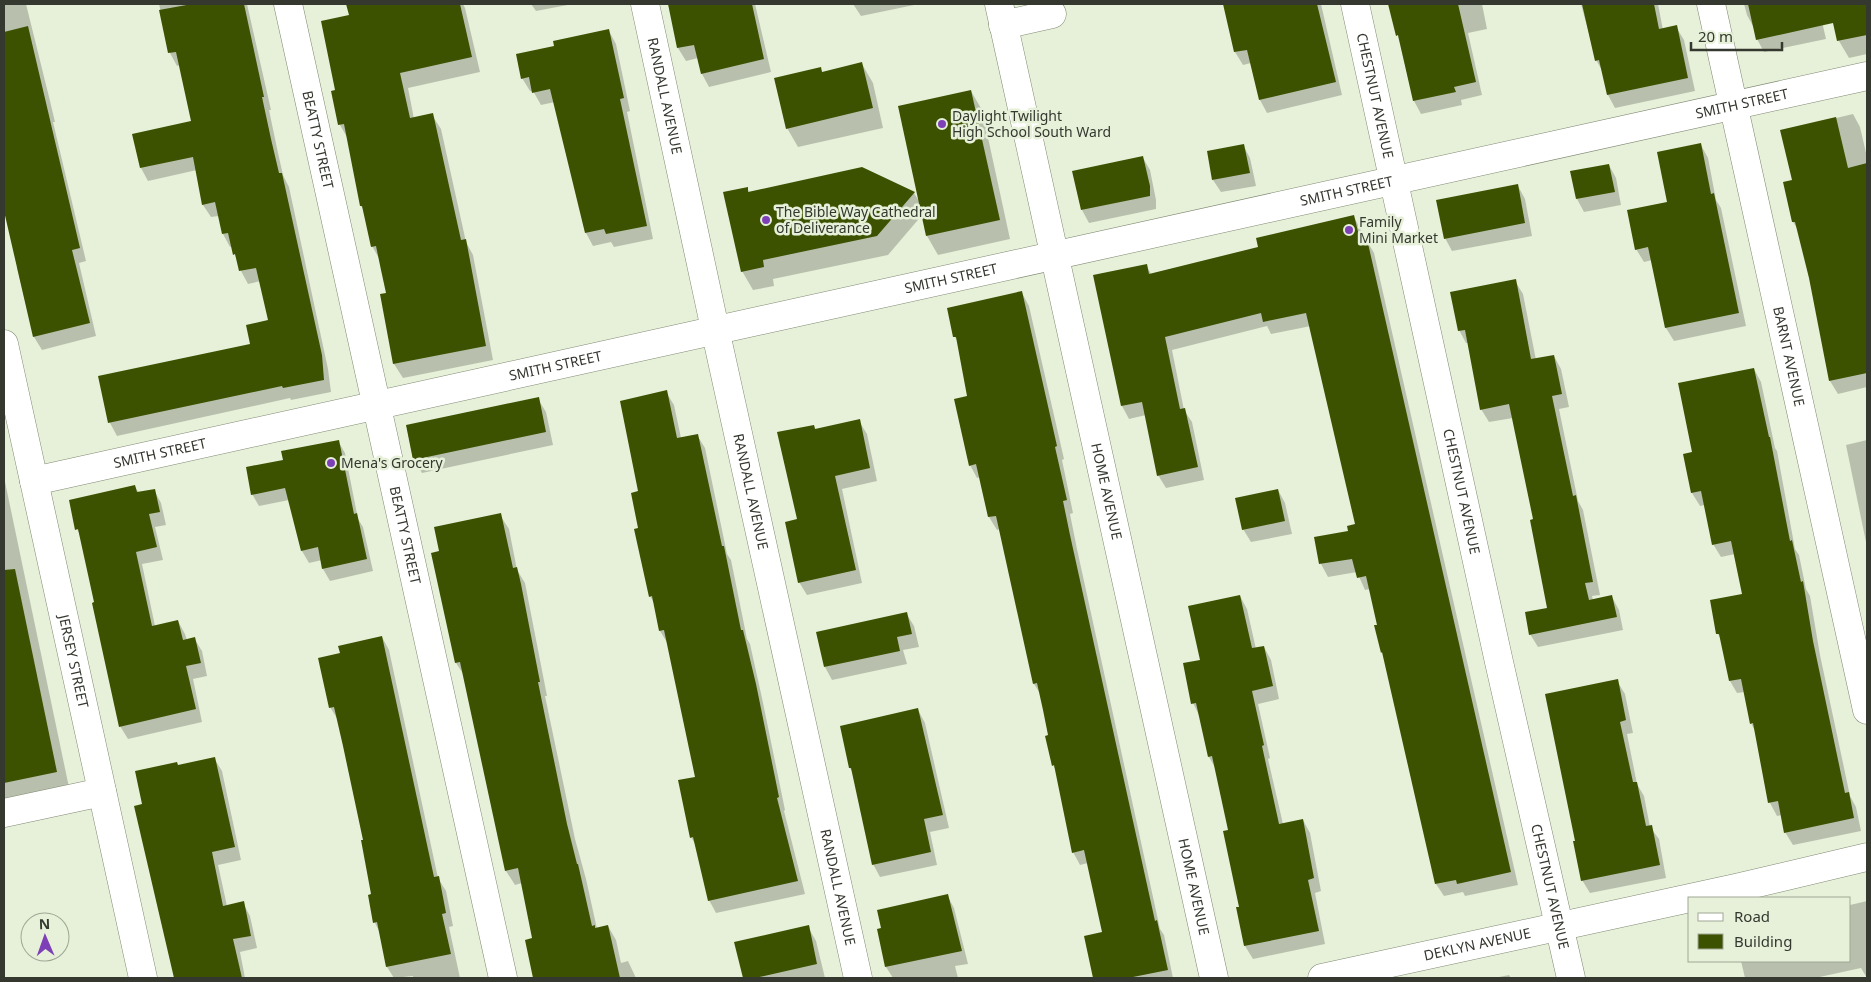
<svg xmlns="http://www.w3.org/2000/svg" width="1871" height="982" font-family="'Noto Sans',sans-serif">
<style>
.shadow{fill:#0003}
.building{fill:#3c5200}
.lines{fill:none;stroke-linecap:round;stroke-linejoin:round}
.minor-casing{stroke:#808973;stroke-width:29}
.minor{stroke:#fff;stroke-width:28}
.poi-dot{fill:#7e40b6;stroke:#e7f1d9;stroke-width:2}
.labels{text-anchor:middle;stroke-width:5;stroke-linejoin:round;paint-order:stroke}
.street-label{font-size:14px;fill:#34382f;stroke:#e7f1d9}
.poi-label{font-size:14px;fill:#34382f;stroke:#e7f1d9;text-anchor:start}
</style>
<rect width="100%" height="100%" fill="#e7f1d9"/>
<g class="shadow">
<path d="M 4,4 L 26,4 L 50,101 L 55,122 L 53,122 L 86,261 L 79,263 L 96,336 L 42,350 L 34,337 L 17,268 L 19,268 L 4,204 Z"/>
<path d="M 159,4 L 247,4 L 271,110 L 269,110 L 278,153 L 283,175 L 289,187 L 328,369 L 331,392 L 291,400 L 290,398 L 117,436 L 110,423 L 99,377 L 252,345 L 269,321 L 261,281 L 248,284 L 241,271 L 232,246 L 230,247 L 223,234 L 219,216 L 211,217 L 203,205 L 197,170 L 148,181 L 141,168 L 134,135 L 192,122 L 180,65 L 177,66 L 170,53 Z"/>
<path d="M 348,4 L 463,4 L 465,8 L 480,72 L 408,88 L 414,119 L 432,115 L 441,129 L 466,242 L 473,255 L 493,360 L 403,378 L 394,364 L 387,294 L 380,260 L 372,246 L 365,211 L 361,206 L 348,139 L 340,125 L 337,91 L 350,16 Z"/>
<path d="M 531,4 L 573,4 L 536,11 Z"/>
<path d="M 669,4 L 755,4 L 771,72 L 709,87 L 702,74 L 698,58 L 686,61 L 678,48 Z"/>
<path d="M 853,4 L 919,4 L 861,16 Z"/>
<path d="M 1232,4 L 1321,4 L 1342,95 L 1267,113 L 1260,100 L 1251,63 L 1243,65 L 1235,52 L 1225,6 Z"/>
<path d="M 1390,4 L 1482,4 L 1487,29 L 1468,33 L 1482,95 L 1461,100 L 1462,105 L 1421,114 L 1414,101 Z"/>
<path d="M 1581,4 L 1658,4 L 1663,30 L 1676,27 L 1684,40 L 1695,91 L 1615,108 L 1608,95 L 1603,72 L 1596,60 Z"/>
<path d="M 1744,4 L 1818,4 L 1826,39 L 1764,52 L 1757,39 L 1754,28 L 1747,15 Z"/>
<path d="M 1831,4 L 1867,4 L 1867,54 L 1849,58 L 1839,41 Z"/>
<path d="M 609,31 L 616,44 L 630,111 L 627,112 L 653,239 L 614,247 L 611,242 L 593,246 L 586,233 L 555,102 L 541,105 L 533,91 L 530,91 L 522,78 L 555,47 Z"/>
<path d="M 862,64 L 873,83 L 883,128 L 798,147 L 787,128 L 820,69 L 823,73 Z"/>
<path d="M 971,91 L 982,110 L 1010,239 L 938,255 L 927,236 L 923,214 L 888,255 L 773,279 L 774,286 L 753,290 L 742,271 L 747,188 L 750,193 L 914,193 L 920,203 Z"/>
<path d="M 1853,114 L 1860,127 L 1867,157 L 1867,387 L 1838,394 L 1830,381 L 1824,344 L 1799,231 L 1793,222 L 1794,181 L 1782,131 Z"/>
<path d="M 1243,145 L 1250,158 L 1256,186 L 1221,192 L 1213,180 Z"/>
<path d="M 1701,145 L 1708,158 L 1716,200 L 1721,208 L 1746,326 L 1674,341 L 1666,328 L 1652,260 L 1644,262 L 1636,249 L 1668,203 Z"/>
<path d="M 1143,158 L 1150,170 L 1156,200 L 1156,209 L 1089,223 L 1082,210 Z"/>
<path d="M 1609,165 L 1616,178 L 1621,205 L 1584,212 L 1577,199 Z"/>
<path d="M 1518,186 L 1525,199 L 1532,236 L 1452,251 L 1445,238 Z"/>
<path d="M 1354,217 L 1361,230 L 1364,241 L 1367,241 L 1374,253 L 1518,885 L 1465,896 L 1463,892 L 1444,896 L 1436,884 L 1385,657 L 1382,652 L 1376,626 L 1378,626 L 1370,589 L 1365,590 L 1357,572 L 1328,577 L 1321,564 L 1316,538 L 1350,532 L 1356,524 L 1311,326 L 1271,334 L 1267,326 L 1172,350 L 1184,410 L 1192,422 L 1204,480 L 1166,488 L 1158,475 L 1146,415 L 1129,419 L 1122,406 L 1095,276 L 1146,265 L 1151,274 L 1259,248 Z"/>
<path d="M 1515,281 L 1523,294 L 1536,360 L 1554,356 L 1561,369 L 1569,407 L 1559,409 L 1578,501 L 1583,510 L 1600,595 L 1592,596 L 1593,600 L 1612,597 L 1619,610 L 1623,630 L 1538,647 L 1530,634 L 1548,609 L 1534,520 L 1513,418 L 1489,422 L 1481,409 L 1468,343 L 1466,343 L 1459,330 Z"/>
<path d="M 1022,293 L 1029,306 L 1064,459 L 1062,460 L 1073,513 L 1070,514 L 1077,549 L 1160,929 L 1164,935 L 1173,978 L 1094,978 L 1085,937 L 1103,933 L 1088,863 L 1080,865 L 1073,852 L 1056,770 L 1053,765 L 1050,736 L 1041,695 L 1034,684 L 1000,529 L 997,530 L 989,517 L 981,477 L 977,478 L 970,465 L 968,397 L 959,344 L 955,337 Z"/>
<path d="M 1754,369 L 1761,382 L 1775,448 L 1777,451 L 1795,549 L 1799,555 L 1806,589 L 1810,596 L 1820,655 L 1850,796 L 1856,807 L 1861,831 L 1793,845 L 1785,832 L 1782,815 L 1777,816 L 1770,803 L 1755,731 L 1751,723 L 1745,692 L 1737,693 L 1730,681 L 1722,641 L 1718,634 L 1743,595 L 1735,554 L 1721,557 L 1713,544 L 1705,505 L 1700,506 L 1692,493 L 1684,455 L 1694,453 Z"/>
<path d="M 666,392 L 674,405 L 681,438 L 697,435 L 705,448 L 727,554 L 731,560 L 747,639 L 750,644 L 762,698 L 785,810 L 784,811 L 805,894 L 716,913 L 709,900 L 697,847 L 691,837 L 697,777 L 668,644 L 660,631 L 655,605 L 650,596 L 639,529 L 640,492 Z"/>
<path d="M 538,399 L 546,412 L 553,445 L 422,473 L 414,460 L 407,426 Z"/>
<path d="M 859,421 L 867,434 L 877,481 L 842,489 L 862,583 L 807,595 L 799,582 L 798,520 L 814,426 L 816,430 Z"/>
<path d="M 1867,440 L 1867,547 L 1846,445 Z"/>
<path d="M 338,441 L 345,453 L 358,519 L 363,527 L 373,571 L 330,581 L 323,569 L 322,560 L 309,563 L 302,551 L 289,500 L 259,506 L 252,494 L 284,461 Z"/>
<path d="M 4,477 L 71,797 L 4,811 Z"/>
<path d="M 135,487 L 139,493 L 154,490 L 161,503 L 166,525 L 155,527 L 163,560 L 142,564 L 155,626 L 178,621 L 185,634 L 187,640 L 194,638 L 202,651 L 207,676 L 193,679 L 202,722 L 128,739 L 120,726 L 81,537 L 77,529 Z"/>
<path d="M 1278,490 L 1285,503 L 1292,534 L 1251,542 L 1243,529 Z"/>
<path d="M 500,515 L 509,529 L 517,570 L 525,583 L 547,696 L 545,696 L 575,839 L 586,879 L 597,929 L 608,926 L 616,940 L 621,963 L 628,961 L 636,978 L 534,978 L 526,941 L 534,939 L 522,883 L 515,885 L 506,871 L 464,675 L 456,663 L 433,554 L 441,552 Z"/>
<path d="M 1240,596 L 1247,609 L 1256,649 L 1264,647 L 1271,660 L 1279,699 L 1258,704 L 1270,758 L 1268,759 L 1283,824 L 1303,820 L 1310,833 L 1321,891 L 1315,893 L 1325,944 L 1253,959 L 1245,946 L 1238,908 L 1240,908 L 1229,831 L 1216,769 L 1209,757 L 1200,717 L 1193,703 L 1201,661 Z"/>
<path d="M 906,613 L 914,626 L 919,647 L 903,650 L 907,664 L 832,680 L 825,667 Z"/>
<path d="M 382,637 L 389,650 L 438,878 L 446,891 L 453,926 L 449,927 L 460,978 L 413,978 L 413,976 L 394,978 L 387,967 L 380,933 L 375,923 L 369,896 L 373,895 L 364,841 L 338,720 L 330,707 L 341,654 Z"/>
<path d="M 1617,681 L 1625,694 L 1633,733 L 1627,734 L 1637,784 L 1644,796 L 1650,827 L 1659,839 L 1666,878 L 1590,893 L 1582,880 L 1576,842 Z"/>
<path d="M 918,710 L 925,723 L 949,828 L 930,832 L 937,865 L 880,877 L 873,864 L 854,774 L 850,768 Z"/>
<path d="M 214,758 L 222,771 L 241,860 L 218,865 L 227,906 L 243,903 L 250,916 L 257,948 L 240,952 L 245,978 L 179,978 L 144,805 L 178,766 Z"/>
<path d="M 947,895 L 954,908 L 968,964 L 955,966 L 958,978 L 893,978 L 886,967 L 878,930 Z"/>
<path d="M 1867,901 L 1867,978 L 1861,968 L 1815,978 L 1745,978 L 1741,961 L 1850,961 L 1850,905 Z"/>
<path d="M 808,927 L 816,941 L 825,978 L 744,978 L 736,943 Z"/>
<path d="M 1509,975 L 1511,978 L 1494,978 Z"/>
</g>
<g class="building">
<path d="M 192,4 L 244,4 L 264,97 L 262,97 L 271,139 L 279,173 L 282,173 L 322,355 L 324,380 L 283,388 L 282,386 L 108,423 L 98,376 L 250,344 L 246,325 L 268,320 L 256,268 L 239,271 L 235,254 L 233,255 L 228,233 L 222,234 L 215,202 L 202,205 L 193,157 L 140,168 L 132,134 L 191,121 L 176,52 L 168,53 L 159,10 Z"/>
<path d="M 346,4 L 460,4 L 472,57 L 400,73 L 410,118 L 433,113 L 461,240 L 466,239 L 486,346 L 393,364 L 380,294 L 386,293 L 381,270 L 376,246 L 371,247 L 362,206 L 360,206 L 344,124 L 338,125 L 331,91 L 335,90 L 321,21 L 349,15 Z"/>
<path d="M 668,4 L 752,4 L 764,59 L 701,74 L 694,45 L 677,48 Z"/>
<path d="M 1223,4 L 1317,4 L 1336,82 L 1259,100 L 1247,50 L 1234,52 Z"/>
<path d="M 1388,4 L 1458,4 L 1476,82 L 1454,87 L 1456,92 L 1413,101 L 1398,35 L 1396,36 Z"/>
<path d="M 1582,4 L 1654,4 L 1659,29 L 1677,25 L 1688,78 L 1607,95 L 1599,60 L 1595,61 Z"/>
<path d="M 1748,4 L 1867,4 L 1867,35 L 1837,41 L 1833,23 L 1756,40 Z"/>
<path d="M 28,26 L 80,248 L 72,250 L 90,323 L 33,337 L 4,211 L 4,32 Z"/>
<path d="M 609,29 L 624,98 L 620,99 L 647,226 L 606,234 L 604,229 L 585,233 L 550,89 L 532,93 L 529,77 L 521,79 L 516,54 L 554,46 L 553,41 Z"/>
<path d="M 862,62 L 873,108 L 786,129 L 774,78 L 821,67 L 822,72 Z"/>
<path d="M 971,90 L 1000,220 L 926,236 L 898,106 Z"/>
<path d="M 1836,117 L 1848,168 L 1867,163 L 1867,373 L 1829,381 L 1809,278 L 1795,222 L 1792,222 L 1783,182 L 1792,180 L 1780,130 Z"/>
<path d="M 1701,143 L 1711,194 L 1714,193 L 1739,313 L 1665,328 L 1648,247 L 1635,250 L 1627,210 L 1667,202 L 1657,152 Z"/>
<path d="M 1244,144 L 1250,173 L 1212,180 L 1207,151 Z"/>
<path d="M 1143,156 L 1150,186 L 1150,196 L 1081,210 L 1072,171 Z"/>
<path d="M 1609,164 L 1615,192 L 1576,199 L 1570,171 Z"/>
<path d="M 862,167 L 915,192 L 877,236 L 763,260 L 764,267 L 741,272 L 723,192 L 748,187 L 748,192 Z"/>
<path d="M 1518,184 L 1525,223 L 1444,239 L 1436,200 Z"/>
<path d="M 1354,215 L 1360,240 L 1367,239 L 1511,872 L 1457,884 L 1456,880 L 1435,884 L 1382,652 L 1381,653 L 1374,625 L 1377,625 L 1366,576 L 1357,578 L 1352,559 L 1319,564 L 1314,537 L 1348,531 L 1347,526 L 1355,524 L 1306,313 L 1263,322 L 1261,313 L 1165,337 L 1180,409 L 1185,408 L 1198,467 L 1157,476 L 1142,402 L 1121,406 L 1093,275 L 1147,264 L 1149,274 L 1258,247 L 1256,238 Z"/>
<path d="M 1516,279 L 1531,359 L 1554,355 L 1562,394 L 1552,396 L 1573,496 L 1576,495 L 1593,582 L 1585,583 L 1589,600 L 1612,595 L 1617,617 L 1529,635 L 1525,612 L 1547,608 L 1530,520 L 1533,519 L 1509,404 L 1480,410 L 1465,330 L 1458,331 L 1450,292 Z"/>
<path d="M 1022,291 L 1057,446 L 1055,447 L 1067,500 L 1063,501 L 1070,535 L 1155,921 L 1157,920 L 1168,970 L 1128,978 L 1093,978 L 1084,936 L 1102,932 L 1084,850 L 1072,853 L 1054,765 L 1052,766 L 1045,736 L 1048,735 L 1043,710 L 1037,683 L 1033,684 L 996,516 L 988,517 L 976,464 L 969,466 L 954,399 L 967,396 L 956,337 L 953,337 L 947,308 Z"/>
<path d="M 1754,368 L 1769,437 L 1770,437 L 1790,541 L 1792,540 L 1801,582 L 1803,581 L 1813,641 L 1845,793 L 1849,792 L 1854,818 L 1784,833 L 1778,801 L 1768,803 L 1753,723 L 1750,724 L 1741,679 L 1729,681 L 1719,634 L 1716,634 L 1710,600 L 1742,594 L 1731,541 L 1712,545 L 1701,491 L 1691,493 L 1683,454 L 1692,452 L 1678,383 Z"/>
<path d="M 667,390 L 677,438 L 698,434 L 722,546 L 724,546 L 741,630 L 743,630 L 756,684 L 779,797 L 777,798 L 798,881 L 708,901 L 693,837 L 690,838 L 678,780 L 695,777 L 664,630 L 659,631 L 652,596 L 649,597 L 634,529 L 638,528 L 631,493 L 638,491 L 620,401 Z"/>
<path d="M 539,397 L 546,432 L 413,460 L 406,425 Z"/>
<path d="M 860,419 L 870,468 L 835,476 L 856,570 L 798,583 L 785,522 L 797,519 L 777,432 L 814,425 L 815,429 Z"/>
<path d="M 339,440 L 354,514 L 357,513 L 367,559 L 322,569 L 318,547 L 301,551 L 285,488 L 251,495 L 246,467 L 283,460 L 281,451 Z"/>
<path d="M 135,485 L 137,492 L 155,489 L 160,512 L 149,514 L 157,547 L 136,552 L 152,626 L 178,620 L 183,640 L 195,637 L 201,663 L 186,666 L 196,709 L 119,727 L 92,603 L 94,602 L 78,529 L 75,530 L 69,500 Z"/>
<path d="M 1278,489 L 1285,521 L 1242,530 L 1235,498 Z"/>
<path d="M 501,513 L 513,568 L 517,567 L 521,584 L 540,682 L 538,682 L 567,824 L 577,864 L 578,864 L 592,926 L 595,925 L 595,928 L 608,925 L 620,978 L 533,978 L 525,940 L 532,938 L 518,868 L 505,871 L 460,662 L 455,663 L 431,553 L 439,551 L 434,527 Z"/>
<path d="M 15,569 L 57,772 L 4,783 L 4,570 Z"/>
<path d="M 1240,595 L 1252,648 L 1264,646 L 1273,686 L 1252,691 L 1264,745 L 1262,746 L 1279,824 L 1303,819 L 1314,878 L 1308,880 L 1319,931 L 1244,946 L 1236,907 L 1239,907 L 1223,831 L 1228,830 L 1212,756 L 1208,757 L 1196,703 L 1191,704 L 1183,663 L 1200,660 L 1188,606 Z"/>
<path d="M 907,612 L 912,634 L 897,637 L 900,651 L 824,667 L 816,632 Z"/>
<path d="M 382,636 L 434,877 L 439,876 L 446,913 L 442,914 L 451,954 L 386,967 L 377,922 L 373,923 L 368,895 L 371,894 L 361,840 L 363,840 L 343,746 L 334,707 L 329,708 L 318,658 L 340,653 L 338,646 Z"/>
<path d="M 1618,679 L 1626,720 L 1620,722 L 1633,782 L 1637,782 L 1646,826 L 1652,825 L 1660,865 L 1581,881 L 1573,841 L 1575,841 L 1545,694 Z"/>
<path d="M 918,708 L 943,815 L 924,819 L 931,852 L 872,865 L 851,768 L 849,768 L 840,726 Z"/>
<path d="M 215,757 L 235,847 L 212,852 L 223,906 L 244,901 L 251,936 L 233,939 L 242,978 L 174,978 L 134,806 L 142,804 L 135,771 L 177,762 L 178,765 Z"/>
<path d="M 948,894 L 962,951 L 885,967 L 877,929 L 881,928 L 877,910 Z"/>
<path d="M 809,925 L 817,964 L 755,978 L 743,978 L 734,942 Z"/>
</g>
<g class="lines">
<defs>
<g id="minor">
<path id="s1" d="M 288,4 L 503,978"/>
<path id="s2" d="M 645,4 L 715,329 L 858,978"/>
<path id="s3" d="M 999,4 L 1214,978"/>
<path id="s4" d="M 1355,4 L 1499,662 L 1571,978"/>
<path id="s5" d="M 1711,4 L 1867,710"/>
<path d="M 1003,25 L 1052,14"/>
<path id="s6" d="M 4,344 L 143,978"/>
<path id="s7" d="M 34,481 L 1867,76"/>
<path d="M 4,813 L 102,792"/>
<path id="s8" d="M 1322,978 L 1736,888 L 1867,857"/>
</g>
</defs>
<use href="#minor" class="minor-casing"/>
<use href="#minor" class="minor"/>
</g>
<g class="poi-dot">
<circle cx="942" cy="124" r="5"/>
<circle cx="766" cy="220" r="5"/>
<circle cx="1349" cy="230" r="5"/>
<circle cx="331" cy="463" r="5"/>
</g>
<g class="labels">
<g class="street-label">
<text dy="5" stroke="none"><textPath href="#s2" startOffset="94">RANDALL AVENUE</textPath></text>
<text dy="5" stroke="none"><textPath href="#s4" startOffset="94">CHESTNUT AVENUE</textPath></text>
<text dy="5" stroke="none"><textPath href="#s7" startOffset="1749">SMITH STREET</textPath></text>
<text dy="5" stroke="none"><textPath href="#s1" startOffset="139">BEATTY STREET</textPath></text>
<text dy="5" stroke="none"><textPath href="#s7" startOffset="1344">SMITH STREET</textPath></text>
<text dy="5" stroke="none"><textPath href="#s7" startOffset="939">SMITH STREET</textPath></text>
<text dy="5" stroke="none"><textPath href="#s5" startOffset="361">BARNT AVENUE</textPath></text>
<text dy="5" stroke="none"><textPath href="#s7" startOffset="534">SMITH STREET</textPath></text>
<text dy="5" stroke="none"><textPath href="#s7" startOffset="129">SMITH STREET</textPath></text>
<text dy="5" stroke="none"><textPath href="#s2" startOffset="499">RANDALL AVENUE</textPath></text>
<text dy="5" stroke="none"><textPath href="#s3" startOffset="499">HOME AVENUE</textPath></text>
<text dy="5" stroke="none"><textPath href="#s4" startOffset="499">CHESTNUT AVENUE</textPath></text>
<text dy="5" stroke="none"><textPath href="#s1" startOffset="544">BEATTY STREET</textPath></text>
<text dy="5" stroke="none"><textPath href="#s6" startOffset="325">JERSEY STREET</textPath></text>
<text dy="5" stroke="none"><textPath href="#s3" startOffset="904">HOME AVENUE</textPath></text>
<text dy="5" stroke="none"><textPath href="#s4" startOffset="904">CHESTNUT AVENUE</textPath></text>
<text dy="5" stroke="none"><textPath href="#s2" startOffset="904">RANDALL AVENUE</textPath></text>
<text dy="5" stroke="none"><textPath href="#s8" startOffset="159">DEKLYN AVENUE</textPath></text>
</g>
<g class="poi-label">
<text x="952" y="121">Daylight Twilight<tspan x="952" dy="16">High School South Ward</tspan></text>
<text x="776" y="217">The Bible Way Cathedral<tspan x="776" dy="16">of Deliverance</tspan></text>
<text x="1359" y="227">Family<tspan x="1359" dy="16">Mini Market</tspan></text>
<text x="341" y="468">Mena's Grocery</text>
</g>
</g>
<rect width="1871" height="982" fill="none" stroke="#34382f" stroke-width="10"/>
<rect x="1688" y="897" width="162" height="65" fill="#e7f1d9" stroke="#9fa795"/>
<rect x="1698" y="913" width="25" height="8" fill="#ffffff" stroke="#9fa795"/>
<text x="1734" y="922" font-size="15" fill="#34382f">Road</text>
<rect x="1698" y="934" width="25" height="15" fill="#3c5200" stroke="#9fa795"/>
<text x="1734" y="947" font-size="15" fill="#34382f">Building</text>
<g transform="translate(45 937) rotate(358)"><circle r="24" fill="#e7f1d9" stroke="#9fa795"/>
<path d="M0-4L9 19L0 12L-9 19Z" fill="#7e40b6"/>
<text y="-8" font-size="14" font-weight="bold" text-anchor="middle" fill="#34382f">N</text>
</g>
<path d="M1691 42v8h91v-8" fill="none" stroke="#34382f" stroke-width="2.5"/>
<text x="1698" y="42" font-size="15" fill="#34382f" stroke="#e7f1d9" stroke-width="4" paint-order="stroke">20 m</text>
</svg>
